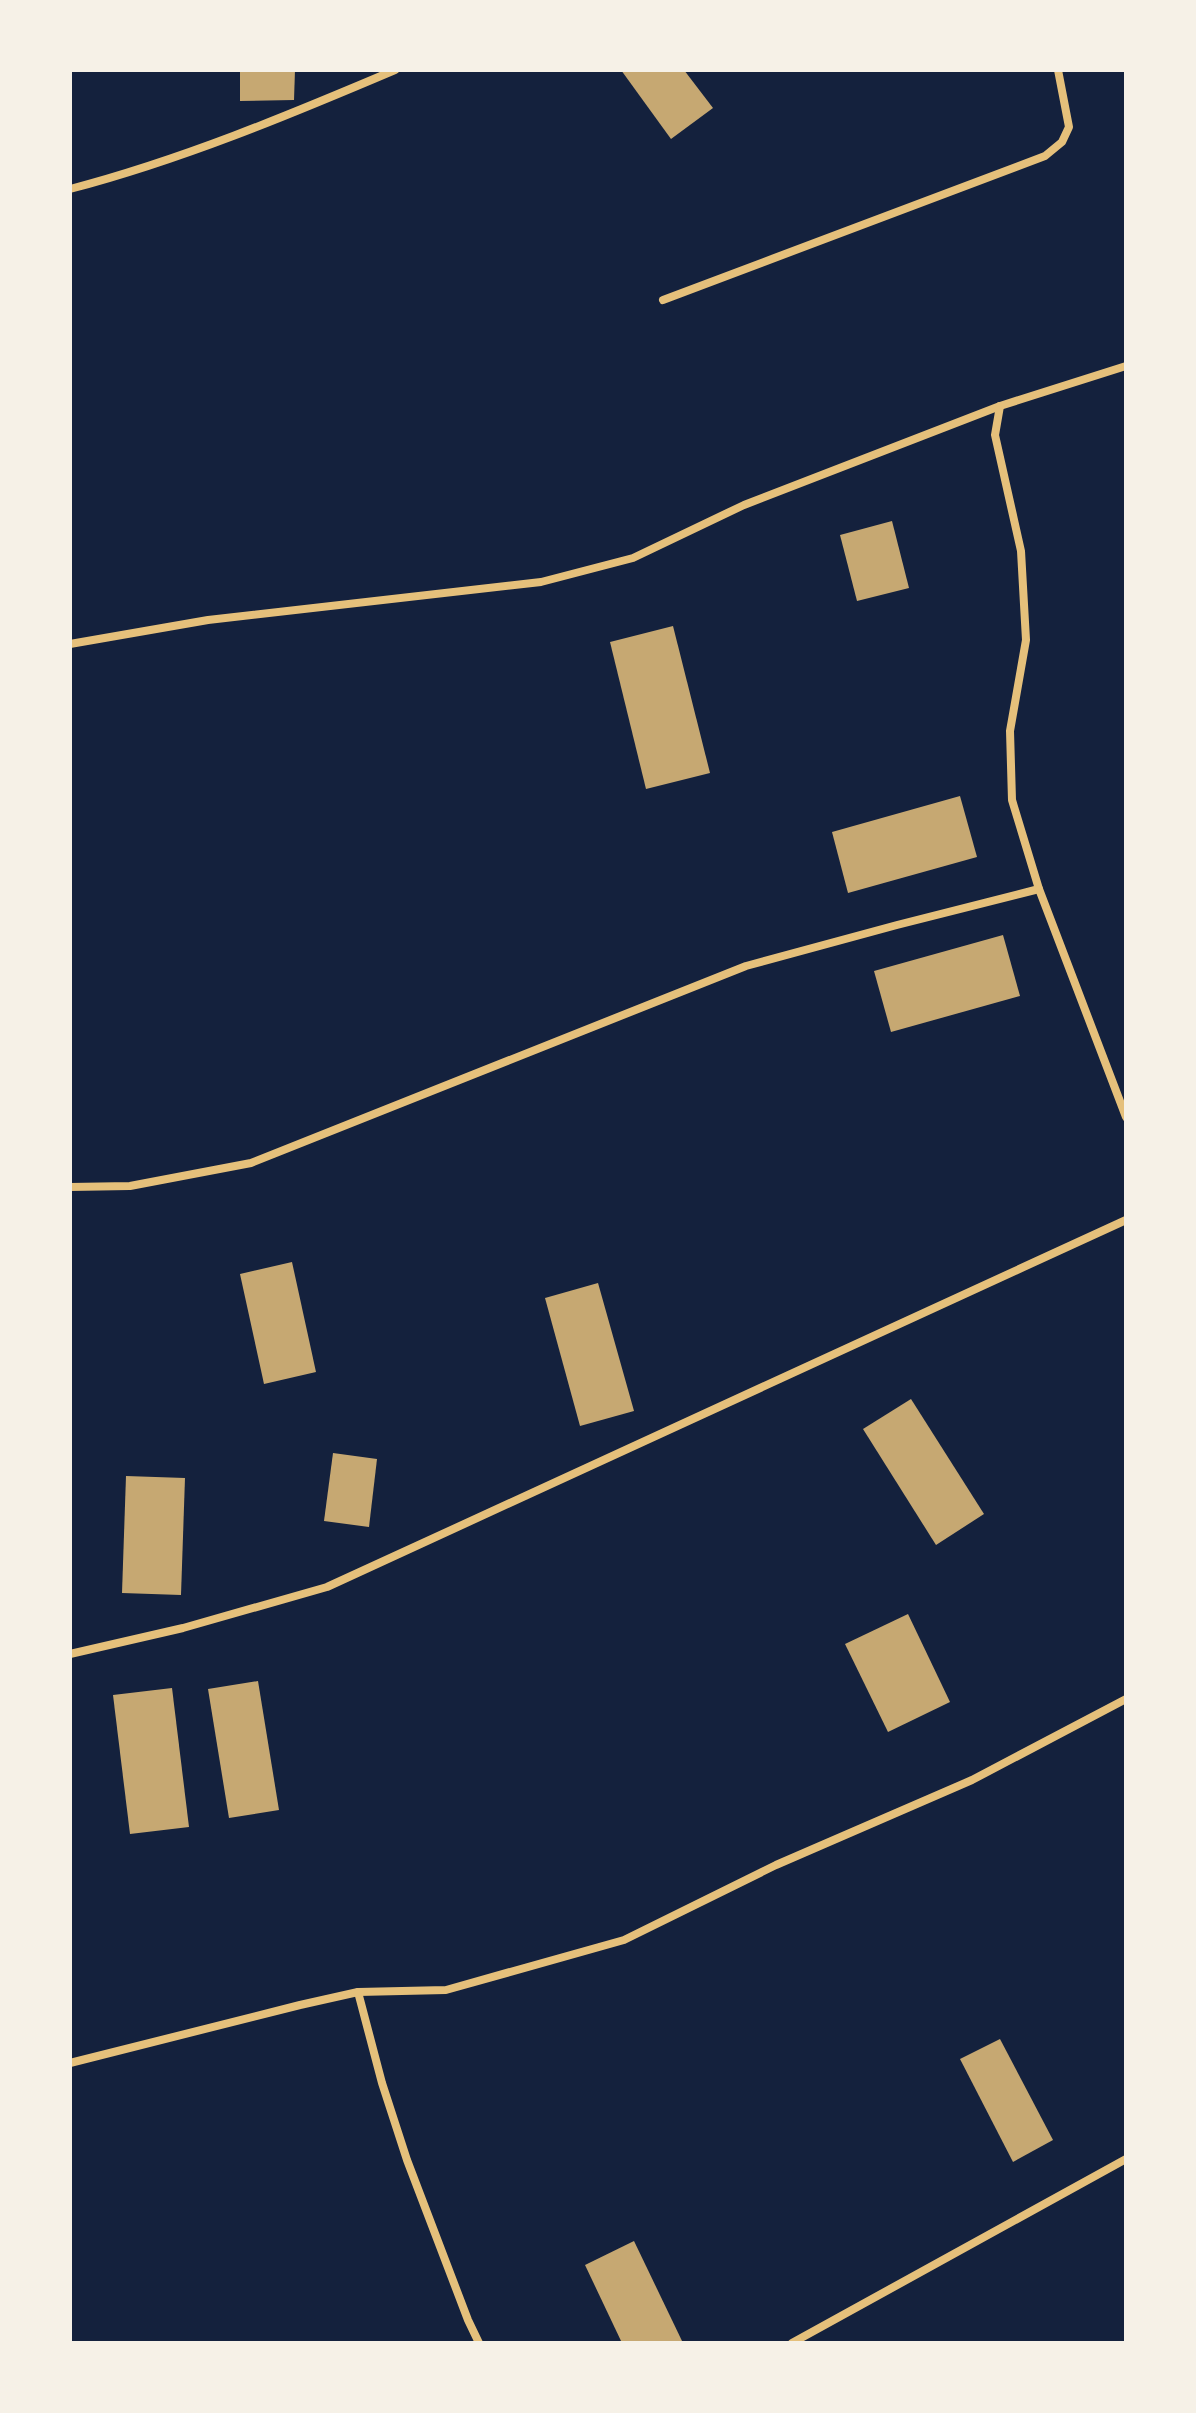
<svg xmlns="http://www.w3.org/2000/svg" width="1196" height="2413" font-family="Mulish,sans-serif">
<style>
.building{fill:#c6a872}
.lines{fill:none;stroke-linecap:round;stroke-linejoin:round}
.minor{stroke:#e5c07b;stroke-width:8}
</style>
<rect width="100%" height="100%" fill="#14213d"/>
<g class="building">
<path d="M 240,70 L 295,70 L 294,100 L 240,101 Z"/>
<path d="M 621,70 L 684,70 L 713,108 L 671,139 Z"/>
<path d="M 892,521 L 909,588 L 857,601 L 840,535 Z"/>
<path d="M 673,626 L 710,773 L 646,789 L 610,642 Z"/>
<path d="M 960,796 L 977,857 L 848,893 L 832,832 Z"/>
<path d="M 1003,935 L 1020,996 L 891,1032 L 874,971 Z"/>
<path d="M 292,1262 L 316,1372 L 264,1384 L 240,1274 Z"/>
<path d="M 598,1283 L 634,1411 L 580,1426 L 545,1298 Z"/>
<path d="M 911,1399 L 984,1514 L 936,1545 L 863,1429 Z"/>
<path d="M 333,1453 L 377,1459 L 369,1527 L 324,1521 Z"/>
<path d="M 126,1476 L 185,1478 L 181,1595 L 122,1593 Z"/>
<path d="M 908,1614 L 950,1702 L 888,1732 L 845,1644 Z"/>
<path d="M 258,1681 L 279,1810 L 229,1818 L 208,1689 Z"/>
<path d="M 172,1688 L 189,1827 L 130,1834 L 113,1695 Z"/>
<path d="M 1000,2039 L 1053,2140 L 1013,2162 L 960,2059 Z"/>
<path d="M 634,2241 L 683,2343 L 622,2343 L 585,2265 Z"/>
</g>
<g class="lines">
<g class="minor">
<path d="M 70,189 C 181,160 289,115 395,70"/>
<path d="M 663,300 L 1045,156 L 1062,142 L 1069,127 L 1058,70"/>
<path d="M 1000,406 L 995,435 L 1021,551 L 1026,640 L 1010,731 L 1012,800 L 1039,889 L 1126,1117"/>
<path d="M 70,644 L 208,620 L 541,582 L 633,558 L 744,505 L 1000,406 L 1126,366"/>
<path d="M 70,1187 L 130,1186 L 251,1163 L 746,966 L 897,925 L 1039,889"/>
<path d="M 70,1654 L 183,1628 L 327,1587 L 1126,1220"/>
<path d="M 358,1992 L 382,2083 L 407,2160 L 468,2320 L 479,2343"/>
<path d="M 70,2063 L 300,2005 L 358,1992 L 446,1990 L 624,1940 L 776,1865 L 972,1780 L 1126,1699"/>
<path d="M 792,2343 L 1126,2159"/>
</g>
</g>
<rect width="1196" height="2413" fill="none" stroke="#f6f1e7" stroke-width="144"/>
</svg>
